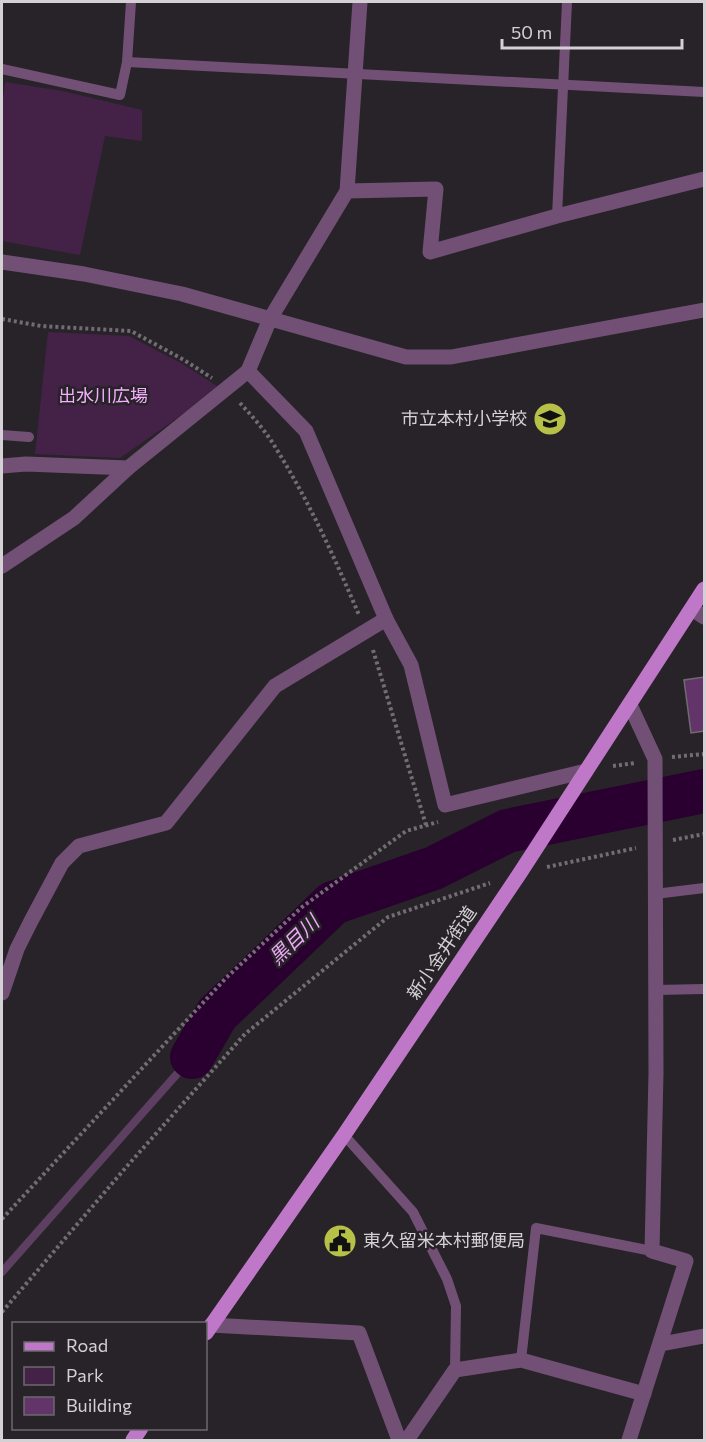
<svg xmlns="http://www.w3.org/2000/svg" width="706" height="1442" font-family="Commissioner,'Noto Sans JP',sans-serif">
<style>
.green{fill:#442248}
.lines{fill:none;stroke-linecap:round;stroke-linejoin:round}
.stream{stroke:#5c3f61;stroke-width:8}
.river{stroke:#29002f;stroke-width:44}
.building{fill:#633469;stroke:#706b71;stroke-width:1.5}
.path{stroke:#716d72;stroke-width:4;stroke-dasharray:3 3;stroke-linecap:butt}
.service{stroke:#725076;stroke-width:10}
.minor{stroke:#725076;stroke-width:15}
.tertiary{stroke:#725076;stroke-width:15}
.primary{stroke:#bf78c8;stroke-width:15}
.labels{text-anchor:middle;stroke-width:5;stroke-linejoin:round;paint-order:stroke}
.park-label{font-size:18px;fill:#f6affe;stroke:#272328}
.poi-label{font-size:18px;fill:#d4d1d5;stroke:#272328;text-anchor:end}
.street-label{font-size:18px;fill:#d4d1d5;stroke:#272328}
.water-label{font-size:20px;font-style:italic;fill:#eea8f7;stroke:#272328}
</style>
<rect width="100%" height="100%" fill="#272328"/>
<g class="green">
<path d="M 5,82 L 63,91 L 142,110 L 142,141 L 105,136 L 80,255 L 2,241 L 2,109 Z"/>
<path d="M 48,332 L 129,336 L 181,363 L 220,388 L 120,458 L 35,454 Z"/>
</g>
<g class="lines">
<path class="stream" d="M 2,1272 L 192,1057"/>
<path class="river" d="M 192,1057 L 217,1014 L 333,903 L 434,868 L 507,831 L 704,791"/>
</g>
<path class="building" d="M 704,677 L 704,731 L 691,733 L 684,680 Z"/>
<g class="lines">
<g class="path">
<path d="M 2,319 L 41,326 L 131,331 L 184,360 L 212,378"/>
<path d="M 240,403 C 251,415 263,428 272,442 C 307,497 334,556 359,615"/>
<path d="M 373,650 L 426,825"/>
<path d="M 672,757 L 704,754"/>
<path d="M 613,766 L 635,763"/>
<path d="M 673,840 L 704,834"/>
<path d="M 547,867 L 636,848"/>
<path d="M 2,1219 L 226,978 L 302,907 L 406,831 L 438,822"/>
<path d="M 2,1312 L 128,1165 L 245,1034 L 388,917 L 490,883"/>
</g>
<g class="service">
<path d="M 127,62 L 704,92"/>
<path d="M 2,69 L 120,95 L 127,62 L 131,2"/>
<path d="M 557,216 L 567,2"/>
<path d="M 2,435 L 29,437"/>
<path d="M 655,894 L 704,888"/>
<path d="M 656,990 L 704,989"/>
<path d="M 344,1135 L 413,1212 L 447,1279 L 456,1306 L 455,1370"/>
<path d="M 521,1360 L 536,1228 L 652,1251"/>
</g>
<g class="minor">
<path d="M 360,2 L 347,191 L 270,319 L 248,371 L 306,431 L 386,619 L 411,665 L 445,805 L 586,771"/>
<path d="M 347,191 L 436,189 L 430,252 L 557,216 L 704,179"/>
<path d="M 2,466 L 26,464 L 128,468"/>
<path d="M 2,566 L 74,518 L 128,468 L 248,371"/>
<path d="M 692,609 L 704,617"/>
<path d="M 2,993 L 17,949 L 31,921 L 62,863 L 79,846 L 166,823 L 275,686 L 386,619"/>
<path d="M 211,1325 L 359,1333 L 399,1440"/>
<path d="M 661,1344 L 704,1336"/>
<path d="M 407,1440 L 455,1370 L 521,1360 L 644,1394"/>
<path d="M 629,1440 L 686,1261 L 652,1251 L 656,1073 L 655,759 L 630,705"/>
</g>
<path class="tertiary" d="M 2,262 L 84,274 L 182,294 L 406,357 L 451,357 L 704,310"/>
<g class="primary">
<path d="M 206,1333 L 344,1135 L 520,873 L 704,589"/>
<path d="M 133,1440 L 141,1428"/>
</g>
</g>
<defs>
<symbol id="school-disc" viewBox="-11 -11 22 22"><circle r="9.5" fill="#b8c147" stroke="#272328"/><path d="M0-5L7-2L0 1L-7-2ZM-4 1L0 2.5L4 1V4Q0 6-4 4Z" fill="#111"/></symbol>
<symbol id="civic-disc" viewBox="-11 -11 22 22"><circle r="9.5" fill="#b8c147" stroke="#272328"/><path d="M-.6-6.5H3V-4.5H.6V-3L4-1V1h2V6H-6V1h2V-1L-.6-3ZM-1.2 2.5V6h2.4V2.5Z" fill="#111"/></symbol>
</defs>
<g fill-rule="evenodd">
<use href="#school-disc" x="531" y="400" width="38" height="38"/>
<use href="#civic-disc" x="321" y="1222" width="38" height="38"/>
</g>
<g class="labels">
<g class="park-label">
<text x="103" y="402">出水川広場</text>
</g>
<g class="poi-label">
<text x="527" y="425">市立本村小学校</text>
<text x="363" y="1247" text-anchor="start">東久留米本村郵便局</text>
</g>
<g class="street-label">
<text transform="translate(442 953) rotate(-56)" y="6">新小金井街道</text>
</g>
<g class="water-label">
<text transform="translate(294 940) rotate(-44)" y="7">黒目川</text>
</g>
</g>
<rect width="706" height="1442" fill="none" stroke="#d4d1d5" stroke-width="6"/>
<rect x="12" y="1322" width="195" height="108" fill="#272328" stroke="#6c696d" stroke-width="1.5"/>
<rect x="24" y="1342" width="30" height="9" fill="#bf78c8" stroke="#6c696d" stroke-width="1.5"/>
<text x="66" y="1352" font-size="18" fill="#d4d1d5">Road</text>
<rect x="24" y="1367" width="30" height="18" fill="#442248" stroke="#6c696d" stroke-width="1.5"/>
<text x="66" y="1382" font-size="18" fill="#d4d1d5">Park</text>
<rect x="24" y="1397" width="30" height="18" fill="#633469" stroke="#6c696d" stroke-width="1.5"/>
<text x="66" y="1412" font-size="18" fill="#d4d1d5">Building</text>
<path d="M502 39v9h180v-9" fill="none" stroke="#d4d1d5" stroke-width="3"/>
<text x="511" y="39" font-size="18" fill="#d4d1d5" stroke="#272328" stroke-width="4.5" paint-order="stroke">50 m</text>
</svg>
